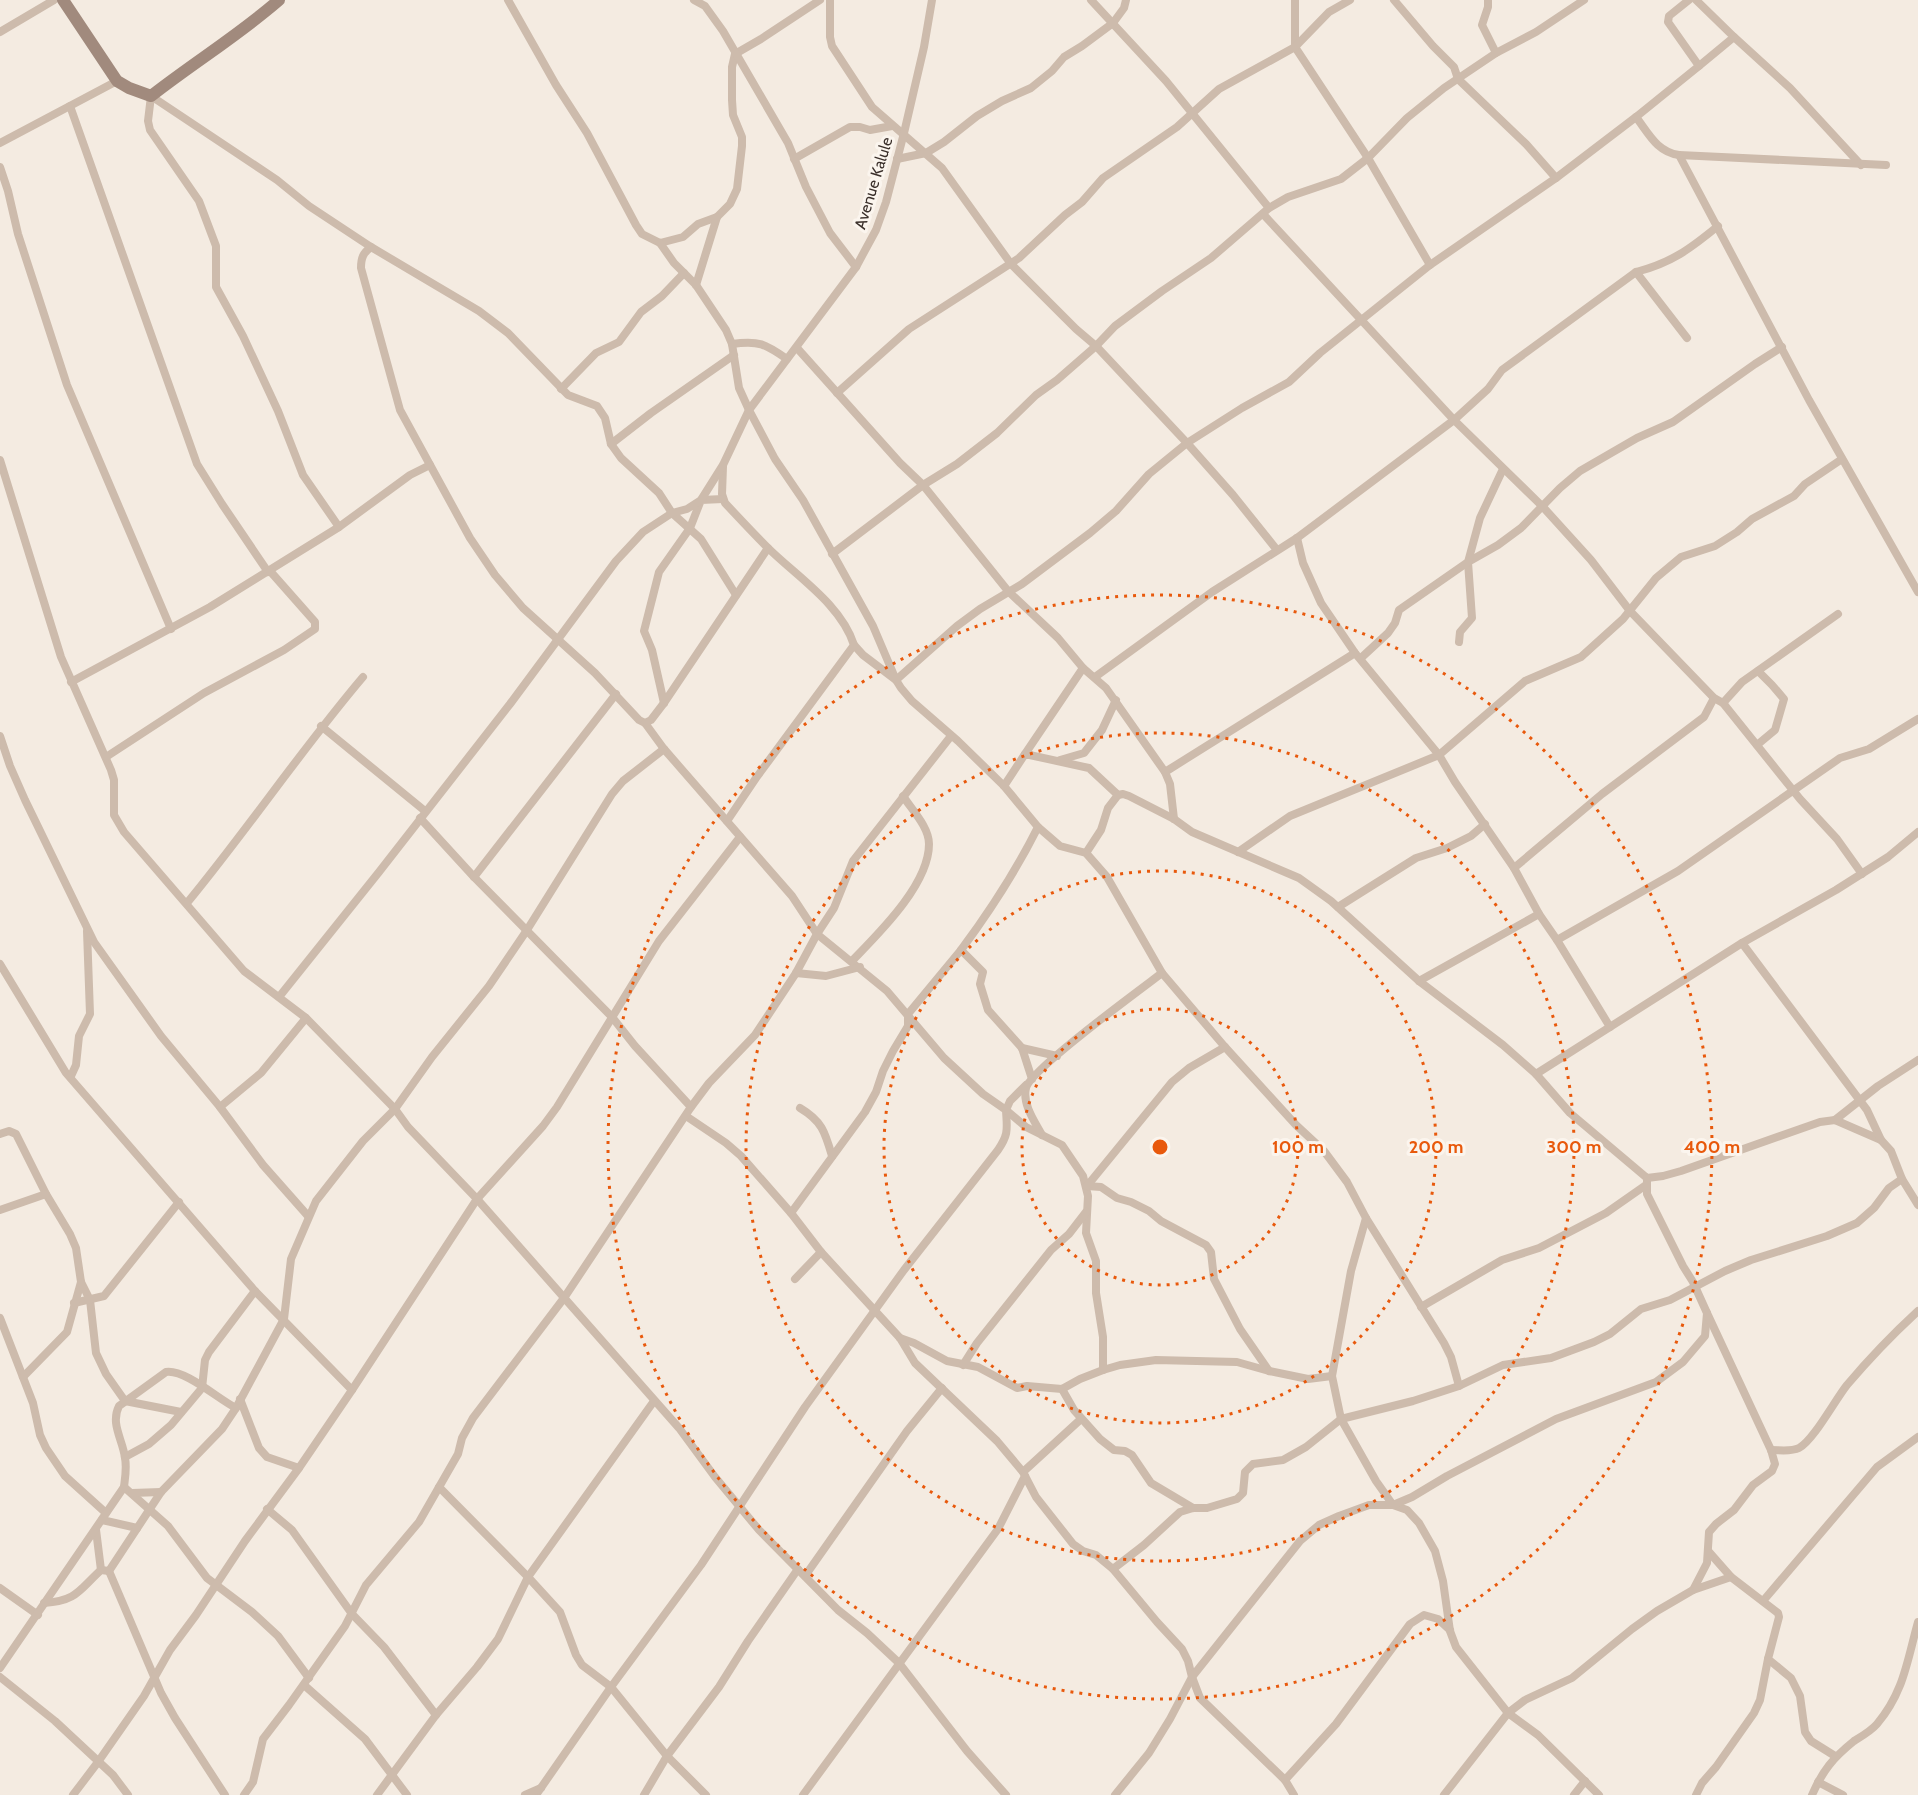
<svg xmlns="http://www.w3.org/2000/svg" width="1918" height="1795" font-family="Cabin,sans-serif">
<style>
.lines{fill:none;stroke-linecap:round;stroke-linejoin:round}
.street{stroke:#cdbbac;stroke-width:8}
.secondary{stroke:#a18a7d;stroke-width:12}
.ring{fill:none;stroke:#e8590c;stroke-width:3;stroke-dasharray:3 6}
.labels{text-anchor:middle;stroke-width:6;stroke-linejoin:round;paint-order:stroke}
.street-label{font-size:16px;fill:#3b302b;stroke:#fbf5ee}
.centre{fill:#e8590c;stroke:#fbf5ee;stroke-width:3}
.ring-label{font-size:18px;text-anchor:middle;font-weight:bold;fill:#e8590c;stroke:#fbf5ee;stroke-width:6;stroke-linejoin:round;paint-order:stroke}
</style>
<rect width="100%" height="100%" fill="#f4ebe1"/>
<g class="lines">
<g class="street">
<path d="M 508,0 L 556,85 L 587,133 L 636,225 L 642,234 L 660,243 L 683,237 L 698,224 L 717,217 L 730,204 L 737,189 L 742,146 L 742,137 L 733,115 L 732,100 L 732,67 L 735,54 L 761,39 L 820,0"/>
<path d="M 694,0 L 705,6 L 723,31 L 788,143 L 806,187 L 830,233 L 856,267"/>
<path d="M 830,0 L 830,37 L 832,46 L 872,107 L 942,168 L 1011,264 L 1076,329 L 1096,346 L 1187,443 L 1233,495 L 1277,550"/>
<path d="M 1091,0 L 1166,81 L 1269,208"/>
<path d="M 1295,0 L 1295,47 L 1368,158 L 1430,265"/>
<path d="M 1394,0 L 1433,46 L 1454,67 L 1458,79 L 1526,144 L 1556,178 L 1636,117 L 1699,66 L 1668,22 L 1669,16 L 1689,0"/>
<path d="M 1488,0 L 1488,7 L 1482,25 L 1496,53"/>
<path d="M 1696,0 L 1734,37 L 1699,66"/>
<path d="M 0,32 L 54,0"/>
<path d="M 1734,37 L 1790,88 L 1861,165"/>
<path d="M 70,106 L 197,464 L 222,504 L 268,572"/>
<path d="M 1636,117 C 1649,134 1657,152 1679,155 L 1809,400 L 1918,592"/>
<path d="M 0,143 L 117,81"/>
<path d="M 1679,155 L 1886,165"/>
<path d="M 794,159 L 850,127 L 860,127 L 870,130 L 892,126"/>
<path d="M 897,159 L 926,153 L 944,142 L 977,116 L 1002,101 L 1031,88 L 1052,71 L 1064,57 L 1082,46 L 1113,23 L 1124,8 L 1126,0"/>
<path d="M 0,167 L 8,191 L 18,234 L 67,385 L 171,629"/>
<path d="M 1263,214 L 1454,420 L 1488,389 L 1502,370 L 1636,272 C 1671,263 1690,249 1718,226"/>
<path d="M 660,243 L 674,263 L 696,285 L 726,330 L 732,344 L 739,388 L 749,410 L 775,459 L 803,500 L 873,626 L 896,680 L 901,688 L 912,701 L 958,741 L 1004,786 L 1038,827 L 1060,846 L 1086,853 L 1107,877 L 1162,973 L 1225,1047 L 1296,1125 L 1324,1151 L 1347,1182 L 1366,1218 L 1351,1271 L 1332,1376 L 1341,1419 L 1376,1481 L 1393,1505 L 1407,1510 L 1419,1523 L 1435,1551 L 1443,1581 L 1450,1631 L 1456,1647 L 1508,1713 L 1538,1735 L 1599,1795"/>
<path d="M 371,247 C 363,253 361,258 361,268 L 400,410 L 470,538 L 495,575 L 523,608 L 595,673 L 639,720 L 645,723 L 664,749 L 792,896 L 817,934 L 887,991 L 944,1058 L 983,1094 L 1006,1110 C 1007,1129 1009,1134 998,1150 L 904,1270 L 805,1407 L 701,1565 L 611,1687 L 536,1795"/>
<path d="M 1636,272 L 1687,338"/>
<path d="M 696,285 L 717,217"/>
<path d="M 732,344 C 759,340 765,344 787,359"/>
<path d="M 797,348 L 900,463 L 923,485 L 1008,591 L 1058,638 L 1083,668 L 1106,688 L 1165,772 L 1170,784 L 1174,819"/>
<path d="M 561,389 L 596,353 L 619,342 L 641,312 L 662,296 L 684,273"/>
<path d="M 837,393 L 909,329 L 1019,258 L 1065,215 L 1082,202 L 1103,178 L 1177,127 L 1219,89 L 1295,47 L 1329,12 L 1350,0"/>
<path d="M 611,444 L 651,413 L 734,355"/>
<path d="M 0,460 L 61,657 L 111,770 L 114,780 L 114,815 L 124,832 L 244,971 L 306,1018 L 395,1109 L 408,1127 L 477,1199 L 679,1428 L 715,1477 L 759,1530 L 838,1610 L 867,1633 L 899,1663 L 967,1751 L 1006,1795"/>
<path d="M 723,466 L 722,494 L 725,503 C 739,518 753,533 767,547 C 796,576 841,604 854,645 L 756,778 L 727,821"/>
<path d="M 339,527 L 303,475 L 278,411 L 243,336 L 216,287 L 216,246 L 199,201 L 150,130 L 148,121 L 151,96 L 277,180 L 309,206 L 371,247 L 479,311 L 508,333 L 568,395 L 597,406 L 605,418 L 611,444 L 621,458 L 659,493 L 672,513 L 701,539 L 736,595"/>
<path d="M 1297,538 L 1303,563 L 1321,603 L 1355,653 L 1439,755 L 1455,782 L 1514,868 L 1539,914 L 1557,940 L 1678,871 L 1840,758 L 1869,749 L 1918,719"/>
<path d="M 832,554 L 923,485 L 957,464 L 997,433 L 1036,395 L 1057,380 L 1096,346 L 1115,326 L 1162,291 L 1211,258 L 1269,208 L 1288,197 L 1341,179 L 1368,158 L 1407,118 L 1444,88 L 1496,53 L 1536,32 L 1584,0"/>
<path d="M 1459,642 L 1460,632 L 1472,618 L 1468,562 L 1498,545 L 1521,528 L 1560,488 L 1580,471 L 1637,438 L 1673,422 L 1755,364 L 1782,347"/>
<path d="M 854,645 L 863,655 L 896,680 L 957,626 L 980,609 L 1022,584 L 1090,533 L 1116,511 L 1149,474 L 1187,443 L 1242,408 L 1289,382 L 1320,353 L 1430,265 L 1556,178"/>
<path d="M 1361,658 L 1388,633 L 1395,623 L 1399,610 L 1468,562 L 1480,518 L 1503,469"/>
<path d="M 1095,677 L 1212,592 L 1297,538 L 1454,420 L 1543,507 L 1591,560 L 1630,611 L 1714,698 L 1723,703 L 1800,799 L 1837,839 L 1862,874"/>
<path d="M 71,682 L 210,607 L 339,527 L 410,475 L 430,465"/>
<path d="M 664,703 L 652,650 L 644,631 L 659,572 L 690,528 L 701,500 L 723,499"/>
<path d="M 1723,703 L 1742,682 L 1838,614"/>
<path d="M 645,723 L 651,720 L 664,703 L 768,548"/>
<path d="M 321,726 L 425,811"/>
<path d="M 0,736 L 10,766 L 25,800 L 94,942 L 161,1036 L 220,1107 L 263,1165 L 308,1216"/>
<path d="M 1757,745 L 1775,730 L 1784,699 L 1772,685 L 1758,671"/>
<path d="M 1025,754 L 1083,668"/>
<path d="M 106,757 L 204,693 L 284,650 L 315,629 L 315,622 L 270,571"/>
<path d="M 1060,760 L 1084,753 L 1102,730 L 1116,700"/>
<path d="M 1165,772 L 1355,653"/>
<path d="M 1004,786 L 1025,754 L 1089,768 L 1118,795 L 1123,794 L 1129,796 L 1174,819 L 1192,832 L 1299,878 L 1331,901 L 1419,981 L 1503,1045 L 1536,1074 L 1570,1113 L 1647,1178 L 1663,1176 L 1681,1171 L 1820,1122 L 1835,1120 L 1881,1140 L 1891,1151 L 1902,1179 L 1918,1205"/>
<path d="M 420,818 L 474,877 L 612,1017 L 635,1046 L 691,1107"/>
<path d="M 1238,852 L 1290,816 L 1439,755 L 1525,681 L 1581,657 L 1623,619 L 1656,578 L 1681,557 L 1715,546 L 1737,532 L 1752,519 L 1794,496 L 1805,484 L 1842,459"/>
<path d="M 1086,853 L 1101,830 L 1108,808 L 1118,795"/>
<path d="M 1514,868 L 1602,794 L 1704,717 L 1714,698"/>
<path d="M 474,877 L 616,694"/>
<path d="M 187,903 C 248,829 301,750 363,677"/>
<path d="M 1338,907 L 1416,858 L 1447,848 L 1471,836 L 1485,824"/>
<path d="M 1557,940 L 1610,1027"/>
<path d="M 1742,943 L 1836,890 L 1888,857 L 1918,832"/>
<path d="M 852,961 C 878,934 929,885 929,844 C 929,827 912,810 903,796"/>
<path d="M 0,964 L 66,1073 L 255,1291 L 352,1390"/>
<path d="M 796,973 L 826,976 L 860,967"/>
<path d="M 1419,981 L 1539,914"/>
<path d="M 279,997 L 379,872 L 510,704 L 616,561 L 643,532 L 672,513 L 687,509 L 701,500 L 723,465 L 749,410 L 856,267 L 876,230 L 886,202 L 904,133 L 924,47 L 932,0"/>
<path d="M 1022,1048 L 1057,1056"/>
<path d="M 1536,1074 L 1742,943 L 1867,1110 L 1881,1140"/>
<path d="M 71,1076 L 76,1065 L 79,1036 L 90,1014 L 87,931"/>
<path d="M 1032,1079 L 1022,1048 L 988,1010 L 980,984 L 983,972 L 961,950 C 990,911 1016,871 1038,827"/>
<path d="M 1026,1085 L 1010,1101 L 1006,1110 L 1026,1127 L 1062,1145 L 1083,1176 L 1088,1196 L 1086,1233 L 1096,1261 L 1096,1293 L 1103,1337 L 1103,1370"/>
<path d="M 220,1107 L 261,1073 L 306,1018"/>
<path d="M 800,1108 C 822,1121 825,1132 832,1156"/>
<path d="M 686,1116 L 726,1143 L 741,1156 L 791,1213 L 821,1252 L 900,1338 L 915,1363 L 997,1441 L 1023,1472 L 1036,1497 L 1073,1544 L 1083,1551 L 1096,1555 L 1113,1569 L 1144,1545 L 1180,1512 L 1193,1508 L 1207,1508 L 1237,1499 L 1243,1493 L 1245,1472 L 1253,1464 L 1283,1460 L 1306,1447 L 1341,1419 L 1413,1401 L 1459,1386 L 1503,1365 L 1551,1358 L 1594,1342 L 1610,1334 L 1641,1309 L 1670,1300 L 1725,1271 L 1751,1260 L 1827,1236 L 1857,1223 L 1874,1208 L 1889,1188 L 1902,1179"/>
<path d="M 1835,1120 L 1878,1086 L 1918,1060"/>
<path d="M 0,1134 L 9,1131 L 16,1134 L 46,1194 L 70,1234 L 76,1248 L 81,1282 L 90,1300 L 96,1353 L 106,1374 L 125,1401 L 181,1412"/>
<path d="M 1042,1135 C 1035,1122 1022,1104 1026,1088 C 1030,1070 1141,989 1162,973"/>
<path d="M 1087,1186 L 1101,1187 L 1117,1198 L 1131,1202 L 1149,1211 L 1161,1221 L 1206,1245 L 1211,1252 L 1214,1279 L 1240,1329 L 1269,1371"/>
<path d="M 1087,1186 L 1172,1082 L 1189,1068 L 1225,1047"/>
<path d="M 0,1210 L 46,1194"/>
<path d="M 791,1213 L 865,1112 L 876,1092 L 883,1071 L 893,1051 L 908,1026 L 908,1014 L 961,950"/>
<path d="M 1366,1218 L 1444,1343 L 1451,1357 L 1459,1386"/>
<path d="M 795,1279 L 821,1252"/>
<path d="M 74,1303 L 104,1296 L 179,1202"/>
<path d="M 1421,1307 L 1502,1260 L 1539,1248 L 1606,1213 L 1646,1185"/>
<path d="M 0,1318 L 33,1403 L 40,1435 L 46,1448 L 65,1476 L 106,1513"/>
<path d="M 900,1338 L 914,1343 L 947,1361 L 978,1367 L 1017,1388 L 1027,1386 L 1062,1389 L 1080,1379 L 1103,1370 L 1120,1365 L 1156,1360 L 1237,1362 L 1269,1371 L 1308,1379 L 1332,1376"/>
<path d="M 963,1365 L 977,1343 L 1051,1250 L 1069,1234 L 1086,1212"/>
<path d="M 23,1377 L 67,1332 L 81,1282"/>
<path d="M 1062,1389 L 1074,1410 L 1100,1439 L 1114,1450 L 1125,1451 L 1132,1455 L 1151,1483 L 1193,1508"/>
<path d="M 240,1399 L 259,1448 L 267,1457 L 299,1468"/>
<path d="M 1771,1450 C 1780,1450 1791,1452 1799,1448 C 1813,1441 1835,1400 1847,1385 C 1869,1359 1893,1334 1918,1311"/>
<path d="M 125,1457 L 149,1444 L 171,1425 L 202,1388 L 205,1360 L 209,1352 L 255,1291"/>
<path d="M 1023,1472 L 1081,1419"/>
<path d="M 124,1487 L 168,1526 L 207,1578 L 252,1612 L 278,1636 L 309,1678"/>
<path d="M 439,1487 L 528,1577 L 560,1612 L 576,1655 L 582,1665 L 611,1687 L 667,1756 L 706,1795"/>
<path d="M 132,1493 L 161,1492"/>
<path d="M 267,1509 L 292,1530 L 352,1614 L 384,1647 L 436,1715"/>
<path d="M 102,1520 L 137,1528"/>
<path d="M 96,1530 L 101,1570"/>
<path d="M 1709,1552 L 1731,1577 L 1778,1613 L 1779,1617 L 1768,1659 L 1791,1678 L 1800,1696 L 1805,1732 L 1811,1741 L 1835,1756"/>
<path d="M 1113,1569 L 1157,1622 L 1182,1649 L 1188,1661 L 1192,1677 L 1200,1698 L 1285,1780 L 1336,1724 L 1410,1624 L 1424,1615 L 1438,1619 L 1450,1630"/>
<path d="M 109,1571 L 161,1492 L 222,1429 L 236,1408 L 284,1319 L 291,1259 L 316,1201 L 363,1141 L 395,1109 L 432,1057 L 489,986 L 527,930 L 612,794 L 623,781 L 664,749"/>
<path d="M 109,1571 L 161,1693 L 175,1718 L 225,1795"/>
<path d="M 805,1576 L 907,1431 L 942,1388"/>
<path d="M 0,1588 L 38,1615"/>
<path d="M 1693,1590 L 1731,1577"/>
<path d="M 1763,1601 L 1877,1467 L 1918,1437"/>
<path d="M 44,1603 C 77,1601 79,1590 101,1570 L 109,1571"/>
<path d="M 0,1668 L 124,1487 C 125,1478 127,1468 125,1458 C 123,1440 110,1424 119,1406 L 166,1372 C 185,1369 218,1399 236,1408"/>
<path d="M 0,1677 L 55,1721 L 113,1775 L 128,1795"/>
<path d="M 304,1685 L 365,1739 L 407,1795"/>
<path d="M 1285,1780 L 1294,1795"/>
<path d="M 1818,1782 L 1843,1795"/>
<path d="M 73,1795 L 98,1762 L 144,1696 L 170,1650 L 196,1615 L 245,1541 L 299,1468 L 352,1390 L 477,1199 L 543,1126 L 557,1107 L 659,941 L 740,837"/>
<path d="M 244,1795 L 253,1782 L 263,1739 L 289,1705 L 345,1626 L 366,1585 L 419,1522 L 458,1454 L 462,1438 L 473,1418 L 564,1298 L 691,1107 L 709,1083 L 755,1035 L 796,973 L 817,934 L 834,908 L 853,861 L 951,736"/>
<path d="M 377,1795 L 436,1715 L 477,1667 L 498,1639 L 528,1577 L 654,1401"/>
<path d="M 525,1795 L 541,1788"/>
<path d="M 644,1795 L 667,1756 L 719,1687 L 748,1641 L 798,1569"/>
<path d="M 803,1795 L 998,1529 L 1025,1476"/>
<path d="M 1115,1795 L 1149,1753 L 1170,1719 L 1192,1677 L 1300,1541 L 1319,1525 L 1339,1516 L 1369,1505 L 1393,1505 L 1412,1497 L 1447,1476 L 1556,1419 L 1656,1382 L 1683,1362 L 1705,1336 L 1707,1313 L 1693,1282 L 1683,1266 L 1647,1194 L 1647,1178"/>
<path d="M 1444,1795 L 1508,1713 L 1525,1700 L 1572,1678 L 1632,1629 L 1657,1611 L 1693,1590 L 1707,1563 L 1709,1532 L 1716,1524 L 1734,1510 L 1753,1485 L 1772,1471 L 1775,1464 L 1771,1450 L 1707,1313"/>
<path d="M 1574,1795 L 1585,1781"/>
<path d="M 1696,1795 L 1702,1783 L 1716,1767 L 1754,1713 L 1760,1700 L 1768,1659"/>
<path d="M 1812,1795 C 1823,1770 1833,1758 1854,1741 C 1862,1736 1871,1731 1877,1724 C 1904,1692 1907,1661 1918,1622"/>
</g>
<path class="secondary" d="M 63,0 L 117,81 L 129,88 L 151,96 C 193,63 239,35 279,0"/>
</g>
<g class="ring">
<circle cx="1160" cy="1147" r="138"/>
<circle cx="1160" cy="1147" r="276"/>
<circle cx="1160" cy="1147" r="414"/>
<circle cx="1160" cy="1147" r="552"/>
</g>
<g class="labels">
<g class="street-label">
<text transform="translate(873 183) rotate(-73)" y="6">Avenue Kalule</text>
</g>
</g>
<circle cx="1160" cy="1147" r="9" class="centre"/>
<g class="ring-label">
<text x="1298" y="1153">100 m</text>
<text x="1436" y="1153">200 m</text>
<text x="1574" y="1153">300 m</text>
<text x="1712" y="1153">400 m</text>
</g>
</svg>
